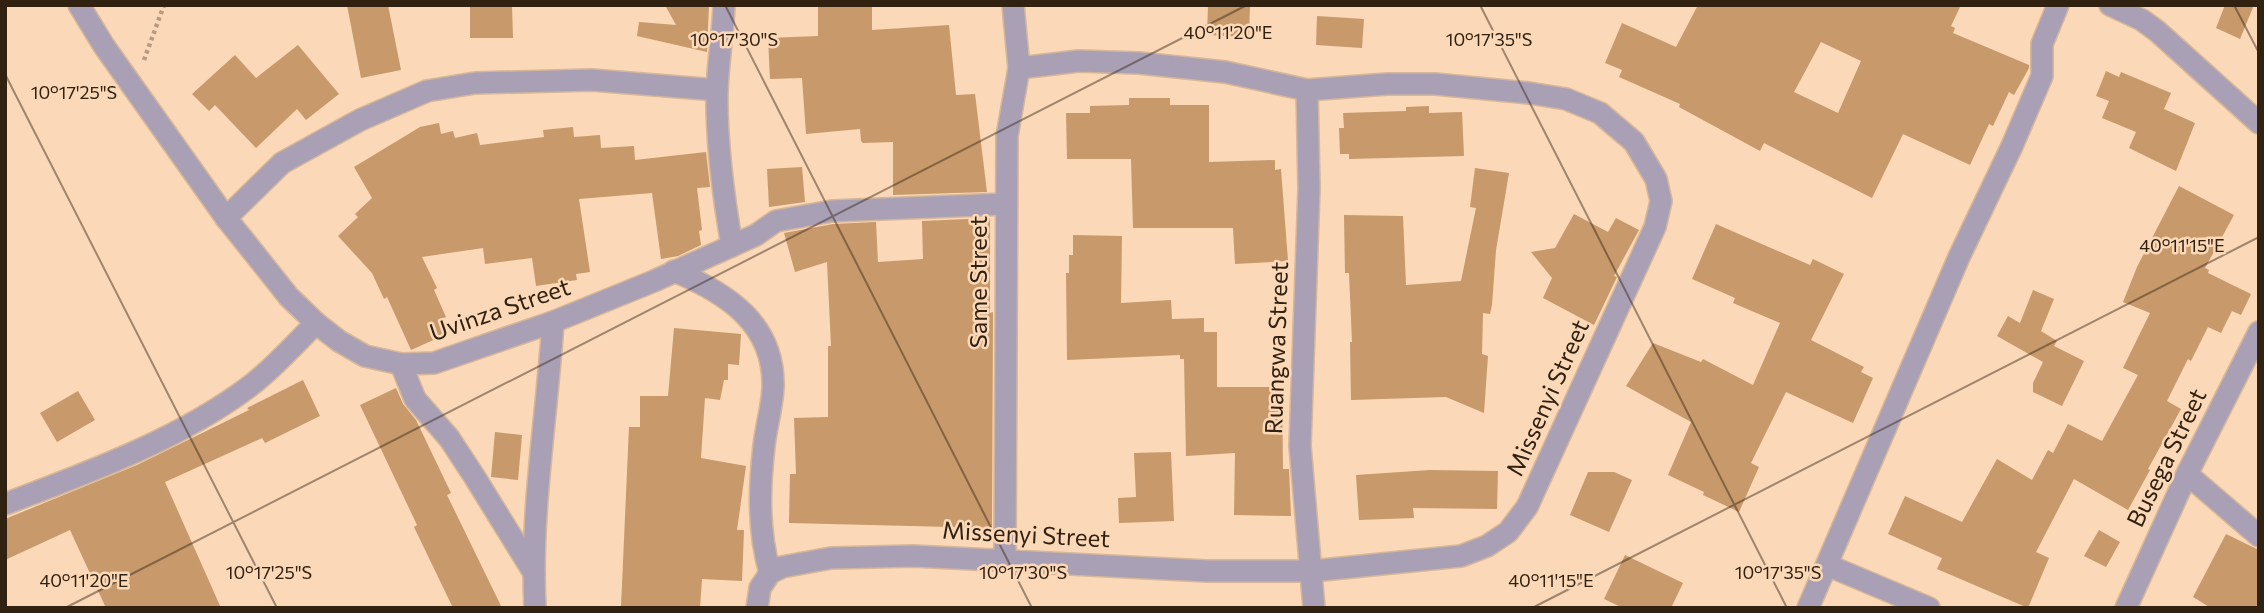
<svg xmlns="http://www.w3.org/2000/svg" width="2264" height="613" font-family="Commissioner,sans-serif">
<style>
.building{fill:#c7996b;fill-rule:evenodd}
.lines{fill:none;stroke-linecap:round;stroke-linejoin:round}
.minor-casing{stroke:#d7b799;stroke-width:24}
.path{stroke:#b79a7f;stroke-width:4.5;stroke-dasharray:3.5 3.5;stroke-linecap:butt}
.minor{stroke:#aaa0b6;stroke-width:21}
.ticks{fill:none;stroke:#312111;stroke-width:2;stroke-opacity:0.45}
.labels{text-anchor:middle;stroke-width:5;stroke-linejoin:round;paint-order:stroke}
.street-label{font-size:24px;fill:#312111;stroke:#fbd8b7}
.ticks-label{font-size:18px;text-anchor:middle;fill:#312111;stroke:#fbd8b7;stroke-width:5;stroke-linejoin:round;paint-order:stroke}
</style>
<rect width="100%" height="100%" fill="#fbd8b7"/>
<g class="building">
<path d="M 347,5 L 388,5 L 401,70 L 361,78 Z"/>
<path d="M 470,5 L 512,5 L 513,38 L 470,38 Z"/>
<path d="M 665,5 L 709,5 L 707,52 L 637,36 L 639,22 L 676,25 Z"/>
<path d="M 818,5 L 872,5 L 872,30 L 949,25 L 956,95 L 975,94 L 987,192 L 893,195 L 893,142 L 863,143 L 861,141 L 860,129 L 806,134 L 802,78 L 770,79 L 768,38 L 818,36 Z"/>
<path d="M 1208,5 L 1250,5 L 1249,37 L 1207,35 Z"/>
<path d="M 1698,5 L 1961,5 L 1951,26 L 1955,28 L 1953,33 L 2029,65 L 2029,68 L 2014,95 L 2009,92 L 1993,126 L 1989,124 L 1970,165 L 1903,134 L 1872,198 L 1764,143 L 1760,151 L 1679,107 L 1680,104 L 1619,77 L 1622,70 L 1605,63 L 1622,23 L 1676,47 ZM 1821,42 L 1861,61 L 1838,113 L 1794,92 Z"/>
<path d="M 2225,5 L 2254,5 L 2240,39 L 2216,28 Z"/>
<path d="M 1317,16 L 1364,19 L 1362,48 L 1316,45 Z"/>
<path d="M 298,45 L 339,94 L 306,120 L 297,109 L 256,148 L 215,105 L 209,111 L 192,94 L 235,55 L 256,78 Z"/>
<path d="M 2106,71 L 2119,77 L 2121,72 L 2171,93 L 2164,109 L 2195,123 L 2176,171 L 2129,148 L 2136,132 L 2102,118 L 2109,101 L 2096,96 Z"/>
<path d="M 1129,98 L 1170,98 L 1170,105 L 1209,105 L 1209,162 L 1275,160 L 1275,170 L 1281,169 L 1288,261 L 1235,264 L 1233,228 L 1133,228 L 1131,159 L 1067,159 L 1066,113 L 1090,113 L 1090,106 L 1129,105 Z"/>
<path d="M 1429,106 L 1429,113 L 1462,112 L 1464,156 L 1349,159 L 1349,154 L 1340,154 L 1339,128 L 1344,128 L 1343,113 L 1406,111 L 1406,107 Z"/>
<path d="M 439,123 L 441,134 L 453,131 L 455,138 L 477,133 L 480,145 L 544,137 L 543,130 L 573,127 L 574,137 L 600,135 L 601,148 L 634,146 L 635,160 L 706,152 L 710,187 L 697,188 L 702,230 L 699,231 L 701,245 L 678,256 L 661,259 L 652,193 L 579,199 L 590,272 L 576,274 L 577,280 L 536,286 L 532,258 L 485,264 L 483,248 L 422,257 L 437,288 L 434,290 L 446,317 L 441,319 L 447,334 L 411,350 L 387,297 L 384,299 L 372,273 L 338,236 L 358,217 L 355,214 L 372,198 L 354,167 L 420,127 Z"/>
<path d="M 802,167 L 805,202 L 769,207 L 767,169 Z"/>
<path d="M 1475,168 L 1509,173 L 1496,250 L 1492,305 L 1490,314 L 1483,313 L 1482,354 L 1488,356 L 1484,413 L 1446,397 L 1351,400 L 1350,342 L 1352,342 L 1349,273 L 1345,273 L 1344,215 L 1403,216 L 1406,285 L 1461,281 L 1476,208 L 1470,207 Z"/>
<path d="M 2179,186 L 2234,215 L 2205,268 L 2209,270 L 2208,273 L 2251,294 L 2241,315 L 2232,311 L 2221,333 L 2208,327 L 2191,361 L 2188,359 L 2167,401 L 2181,409 L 2148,469 L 2150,470 L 2128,510 L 2074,479 L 2036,552 L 2049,558 L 2028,608 L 1937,569 L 1942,558 L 1888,534 L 1905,496 L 1962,522 L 1997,459 L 2032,480 L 2048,450 L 2053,453 L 2068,424 L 2102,441 L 2138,375 L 2123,368 L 2150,313 L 2123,302 L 2137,267 Z"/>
<path d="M 1574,214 L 1608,232 L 1616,218 L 1639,230 L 1614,276 L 1617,277 L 1594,325 L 1543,298 L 1552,278 L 1531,252 L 1555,248 Z"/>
<path d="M 990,218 L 990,313 L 993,312 L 992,528 L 789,523 L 790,474 L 796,474 L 794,418 L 828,417 L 828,346 L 831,346 L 827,262 L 795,272 L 784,233 L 833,224 L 876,222 L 878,262 L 923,259 L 922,221 Z"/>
<path d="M 1716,224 L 1810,265 L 1813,259 L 1844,274 L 1811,340 L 1864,367 L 1861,372 L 1873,378 L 1853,423 L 1786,392 L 1751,463 L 1759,467 L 1739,512 L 1703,495 L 1704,492 L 1668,475 L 1691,422 L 1626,386 L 1653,343 L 1701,362 L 1703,359 L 1753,385 L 1780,323 L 1733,303 L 1735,298 L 1692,279 Z"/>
<path d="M 1073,235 L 1122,236 L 1121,303 L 1171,300 L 1172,319 L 1204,318 L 1204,332 L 1217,332 L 1217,387 L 1282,387 L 1283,469 L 1289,469 L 1291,516 L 1234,515 L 1235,453 L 1186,456 L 1184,359 L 1180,359 L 1180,355 L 1067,360 L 1066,273 L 1069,273 L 1069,255 L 1073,255 Z"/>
<path d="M 2033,290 L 2054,299 L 2041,331 L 2057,341 L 2054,346 L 2084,361 L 2062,406 L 2033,392 L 2033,383 L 2043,362 L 1997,336 L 2008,316 L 2020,323 Z"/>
<path d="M 674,328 L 741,334 L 739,365 L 728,364 L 728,380 L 724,380 L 720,400 L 705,398 L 701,458 L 746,466 L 737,530 L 744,530 L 742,581 L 702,579 L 700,608 L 621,607 L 629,427 L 640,427 L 640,396 L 668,396 Z"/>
<path d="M 303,380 L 320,416 L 265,443 L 262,438 L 165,482 L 221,608 L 106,608 L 70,530 L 5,560 L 5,519 L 137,465 L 249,410 L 247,408 Z"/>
<path d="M 396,388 L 403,404 L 416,420 L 451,493 L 447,495 L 502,608 L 453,608 L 414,527 L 417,525 L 360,405 Z"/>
<path d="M 78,391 L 95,420 L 57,442 L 40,413 Z"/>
<path d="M 495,432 L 522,435 L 518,480 L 491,477 Z"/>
<path d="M 1171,452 L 1174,521 L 1119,523 L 1118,498 L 1136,497 L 1134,453 Z"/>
<path d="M 1430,470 L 1498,471 L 1497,509 L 1413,508 L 1414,518 L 1359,520 L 1356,475 Z"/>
<path d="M 1588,472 L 1614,472 L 1632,480 L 1609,532 L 1570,515 Z"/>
<path d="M 2099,530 L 2120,542 L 2106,567 L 2084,556 Z"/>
<path d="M 2226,534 L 2259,550 L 2259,608 L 2211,608 L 2193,597 Z"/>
<path d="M 1625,555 L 1683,583 L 1671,608 L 1623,608 L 1604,599 Z"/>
</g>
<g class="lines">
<defs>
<g id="minor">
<path d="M 79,5 L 104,46 L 226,218 L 289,297 L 316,323 L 339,341 L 365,356 L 401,364 L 434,363 L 553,322 L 654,281 L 756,235 L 776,221 L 832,211 L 1006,204"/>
<path d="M 724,5 C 723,34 718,62 717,91 C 716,143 723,194 732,246"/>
<path d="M 2110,5 L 2142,20 L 2157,31 L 2259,123"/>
<path d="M 1307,90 L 1309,188 L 1300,446 L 1314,608"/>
<path d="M 226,218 L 282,163 L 360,120 L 427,91 L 475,83 L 592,80 L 717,90"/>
<path d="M 674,271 C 727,293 775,324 773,388 C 772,408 766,427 764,446 C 759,489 758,531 770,573"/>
<path d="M 401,364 L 415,399 L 449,438 L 474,476 L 534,573"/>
<path d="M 2187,474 L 2259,536"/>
<path d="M 5,504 C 87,473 180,439 250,386 C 274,368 295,344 316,323"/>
<path d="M 1005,560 L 1007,136 L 1019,68 L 1013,5"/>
<path d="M 1827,565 L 1929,608"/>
<path d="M 535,608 C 530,512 547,417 553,322"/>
<path d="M 757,608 L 760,588 L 770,573 L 782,567 L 831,558 L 913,556 L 1207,571 L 1312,571 L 1461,556 L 1487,546 L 1508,532 L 1527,507 L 1655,227 L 1661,201 L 1656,179 L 1634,142 L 1600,113 L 1566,99 L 1529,93 L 1435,84 L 1387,84 L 1307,90 L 1225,72 L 1139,63 L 1079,61 L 1019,68"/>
<path d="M 1808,608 L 1959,257 L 2012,146 L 2042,76 L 2042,44 L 2058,5"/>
<path d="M 2126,608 L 2187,474 L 2259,332"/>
</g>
</defs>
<use href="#minor" class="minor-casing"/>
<path class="path" d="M 144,60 L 164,5"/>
<use href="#minor" class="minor"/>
</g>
<path class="ticks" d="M 725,5 L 1032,608M 1480,5 L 1787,608M 2234,5 L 2259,53M 5,74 L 277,608M 65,608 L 1247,5M 1532,608 L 2259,237"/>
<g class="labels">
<g class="street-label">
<text transform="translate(979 282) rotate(-90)" y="8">Same Street</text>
<text transform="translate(500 310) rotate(-19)" y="8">Uvinza Street</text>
<text transform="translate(1277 348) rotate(-88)" y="8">Ruangwa Street</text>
<text transform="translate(1548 398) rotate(-66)" y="8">Missenyi Street</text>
<text transform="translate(2167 458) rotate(-64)" y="8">Busega Street</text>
<text transform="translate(1026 535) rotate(3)" y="8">Missenyi Street</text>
</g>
</g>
<g class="ticks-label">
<text x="1228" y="39">40°11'20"E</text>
<text x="734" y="46">10°17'30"S</text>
<text x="1489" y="46">10°17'35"S</text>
<text x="74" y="99">10°17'25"S</text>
<text x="2182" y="252">40°11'15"E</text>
<text x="269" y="579">10°17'25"S</text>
<text x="1023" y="579">10°17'30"S</text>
<text x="1778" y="579">10°17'35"S</text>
<text x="84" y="587">40°11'20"E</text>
<text x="1551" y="587">40°11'15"E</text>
</g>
<rect width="2264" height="613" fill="none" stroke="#312111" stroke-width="14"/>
</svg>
